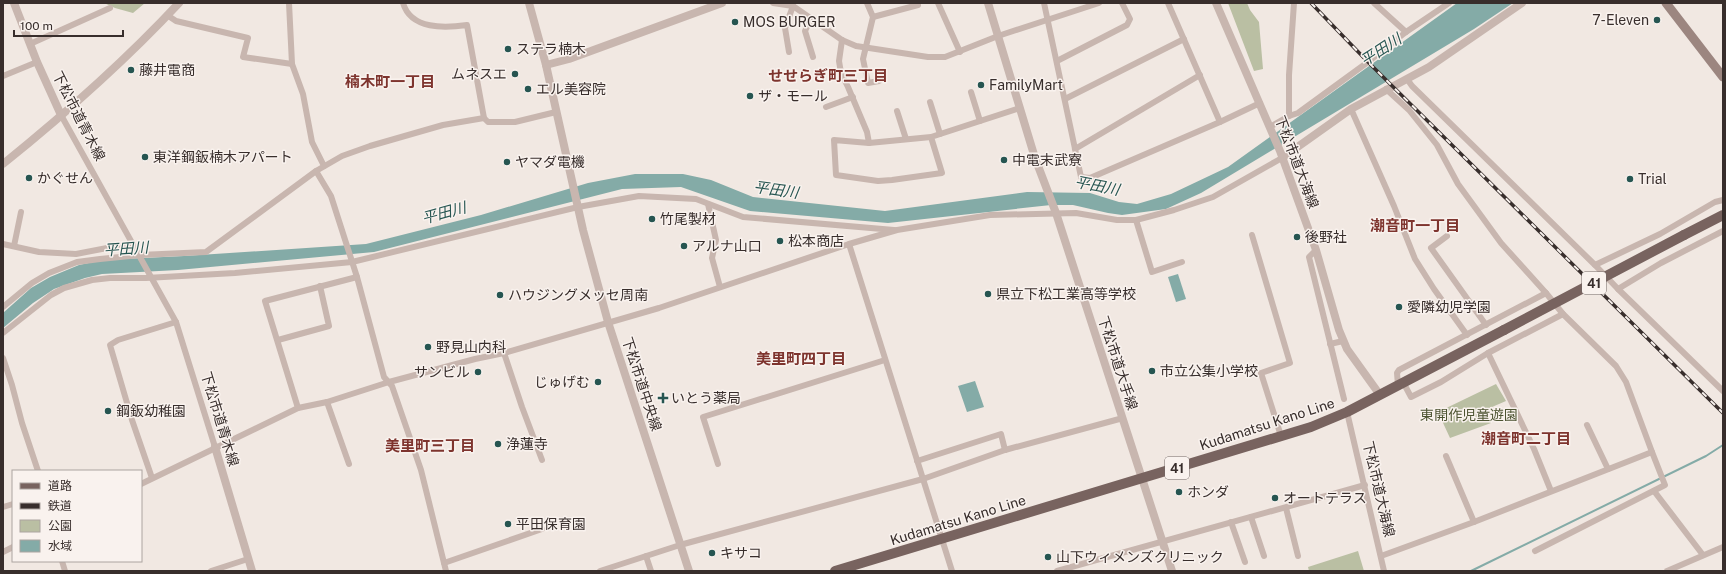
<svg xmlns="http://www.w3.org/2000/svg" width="1726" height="574" font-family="'Public Sans','Noto Sans JP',sans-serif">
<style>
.green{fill:#babfa3}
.water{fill:#84aba7}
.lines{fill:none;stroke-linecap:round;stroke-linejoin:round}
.stream{stroke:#84aba7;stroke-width:2}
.minor{stroke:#c8b6af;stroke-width:6}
.tertiary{stroke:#c8b6af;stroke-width:8}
.secondary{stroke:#9c8680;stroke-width:9}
.primary{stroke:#78635f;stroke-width:10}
.rail-casing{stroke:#382e2c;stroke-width:3.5}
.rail{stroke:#f9f2ee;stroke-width:2;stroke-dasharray:6;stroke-linecap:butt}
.primary-bridge{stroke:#78635f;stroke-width:10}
.poi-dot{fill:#265551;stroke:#f9f2ee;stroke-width:1.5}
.labels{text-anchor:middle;stroke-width:3;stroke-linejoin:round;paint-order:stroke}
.shield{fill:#f9f2ee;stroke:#726966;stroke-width:1}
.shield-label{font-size:13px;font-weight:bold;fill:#382e2c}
.poi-label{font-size:14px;fill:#382e2c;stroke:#f9f2ee;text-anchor:start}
.street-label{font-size:14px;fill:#382e2c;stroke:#f9f2ee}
.park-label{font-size:14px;fill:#4d5432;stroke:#f9f2ee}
.water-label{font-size:15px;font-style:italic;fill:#265551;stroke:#f9f2ee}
.neighbourhood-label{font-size:15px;font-weight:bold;fill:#7e342e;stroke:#f9f2ee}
</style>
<rect width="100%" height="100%" fill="#f1e8e2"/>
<g class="green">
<path d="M 104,3 L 145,3 L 133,13 L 115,8 Z"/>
<path d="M 1228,3 L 1247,3 L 1250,10 L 1259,22 L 1263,69 L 1254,71 Z"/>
<path d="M 1496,384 L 1506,401 L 1485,410 L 1491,423 L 1450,438 L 1438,412 Z"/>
<path d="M 1358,551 L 1364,571 L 1309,571 L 1308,567 Z"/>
</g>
<g class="water">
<path d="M 1457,3 L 1513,3 L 1474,29 L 1201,193 L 1166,209 L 1122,215 L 1108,213 L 1073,205 L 1051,205 L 888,223 L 750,211 L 681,187 L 622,189 L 374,252 L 178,270 L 102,274 L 85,278 L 54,289 L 33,303 L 3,328 L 3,313 L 31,288 L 50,277 L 79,265 L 103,260 L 184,256 L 366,244 L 481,215 L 588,183 L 635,174 L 683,174 L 711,180 L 753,197 L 885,211 L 1027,192 L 1090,193 L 1119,202 L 1137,204 L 1171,194 L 1228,167 Z"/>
<path d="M 1178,274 L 1186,299 L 1176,302 L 1168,277 Z"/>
<path d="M 975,381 L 984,407 L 967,412 L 958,386 Z"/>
</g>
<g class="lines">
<path class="stream" d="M 1471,571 L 1706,456 L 1723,445"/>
<g class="minor">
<path d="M 289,3 L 292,64 L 303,94 L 312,142 L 324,166"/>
<path d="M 403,3 C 411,30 445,28 467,25 L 484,118 L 488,122 L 515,122 L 556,112"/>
<path d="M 773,3 L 793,6 L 842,40 L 856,46 L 928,57 L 945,57 L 998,36 L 1099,3"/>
<path d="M 867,3 L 873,17 L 863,59 L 868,83 L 879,81"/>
<path d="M 938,3 L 960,52"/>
<path d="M 1044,3 L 1081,177 L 1090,178 L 1220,122 L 1168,3"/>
<path d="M 1374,3 L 1406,32"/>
<path d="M 167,15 L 176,21 L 248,38 L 243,57 L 292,64"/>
<path d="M 873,17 L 918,5"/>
<path d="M 811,18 L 805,31 L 813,57"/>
<path d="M 842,40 L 839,61 L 841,73 L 848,87 L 867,132 L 869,143"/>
<path d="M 30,44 L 110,8"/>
<path d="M 789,52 L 785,28 L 793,6"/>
<path d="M 1057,61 L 1127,25 L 1130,19 L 1122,3"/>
<path d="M 3,76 L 37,62"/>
<path d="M 1407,79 L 1412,86 L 1595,265 L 1618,289 L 1723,391"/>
<path d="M 1386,89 L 1409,110 L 1437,145 L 1458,184 L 1501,243 L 1546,293 L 1563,314 L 1616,366 L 1626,382 L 1652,452 L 1665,485 L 1535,551"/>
<path d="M 971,92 L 980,121"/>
<path d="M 1065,99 L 1184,39"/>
<path d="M 930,102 L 940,134"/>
<path d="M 826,107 L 853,97"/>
<path d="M 1351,109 L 1394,206 L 1415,259 L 1434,289 L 1467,335"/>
<path d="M 897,111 L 906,139"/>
<path d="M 61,115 L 176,322 L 215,447"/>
<path d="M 1289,116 L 1289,75 L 1294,3"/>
<path d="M 1220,122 L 1260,103"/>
<path d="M 1270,127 L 1289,116 L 1298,113 L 1368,62 L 1406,32 L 1449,3"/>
<path d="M 931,137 L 942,173 L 892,180 L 878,181 L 836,175 L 834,140 L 869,143 L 931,137 L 1020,108"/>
<path d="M 1075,149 L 1200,75"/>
<path d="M 316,171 L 331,196 L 357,277 L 384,377 L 392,386 L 421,470 L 446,571"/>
<path d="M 708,204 L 716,240 L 712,258 L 720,287"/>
<path d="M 1136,220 L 1152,272 L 1182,262"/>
<path d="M 1252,235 L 1290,363 L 1261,373 L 1281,436"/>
<path d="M 1447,236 L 1431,248 L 1486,325"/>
<path d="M 3,244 L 39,252 L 76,254 L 133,243"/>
<path d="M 849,244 L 952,571"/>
<path d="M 14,246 L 21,212"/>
<path d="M 1316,250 L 1309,257 L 1344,399"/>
<path d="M 1595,265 L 1660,234 L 1715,202 L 1723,200"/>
<path d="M 1618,289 L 1661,263 L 1723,231"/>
<path d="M 3,307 L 32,283 L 49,273 L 77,262 L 100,259 L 140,255 L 206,252 L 316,171 L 342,156 L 370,146 L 443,125 L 484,118"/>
<path d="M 3,333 L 51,295 L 64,288 L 92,280 L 110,278 L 146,278 L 235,273 L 352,262 L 578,207 L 639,196 L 696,199 L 743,217 L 894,230"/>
<path d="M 278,340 L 329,326 L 320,286"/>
<path d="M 1330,344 L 1343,341"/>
<path d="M 504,353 L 522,407 L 542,460"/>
<path d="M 1488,353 L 1534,449 L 1551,491"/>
<path d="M 3,358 L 12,385 L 22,423 L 38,471"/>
<path d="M 1403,382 L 1411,397 L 1441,382 L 1488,353 L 1563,314"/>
<path d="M 1398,385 L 1397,373 L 1399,370 L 1546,293"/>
<path d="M 327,402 L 349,464"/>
<path d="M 298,408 L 265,301 L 357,277"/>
<path d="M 1347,412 L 1384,571"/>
<path d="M 1587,425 L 1608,469"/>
<path d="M 1446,456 L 1474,522"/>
<path d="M 917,461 L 1001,434 L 1005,450"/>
<path d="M 718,464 L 703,417 L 885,360"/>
<path d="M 152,478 L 132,420 L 110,345 L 118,340 L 176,322"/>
<path d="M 141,484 L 298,408 L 327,402 L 389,382 L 475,359 L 504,353 L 659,308 L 849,244 L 897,230 L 990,215 L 1076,213 L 1117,220 L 1136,220 L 1174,210 L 1213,197 L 1282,158"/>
<path d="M 1654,491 L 1703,555"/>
<path d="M 3,507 L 13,504"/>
<path d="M 1286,508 L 1298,556"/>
<path d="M 1251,517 L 1264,556"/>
<path d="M 1231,522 L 1245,562"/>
<path d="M 3,552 L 13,547"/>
<path d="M 646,556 L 651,571"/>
<path d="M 1381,556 L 1474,522 L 1652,452"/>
<path d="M 62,561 L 65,571"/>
<path d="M 444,563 L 542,529"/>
<path d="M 211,571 L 248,559"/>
<path d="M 600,571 L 680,545 L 923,479 L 1005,450 L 1123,418"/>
<path d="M 1057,571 L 1365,485"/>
<path d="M 1667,571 L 1723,547"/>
</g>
<g class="tertiary">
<path d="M 14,3 L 37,62 L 61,115"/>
<path d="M 529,3 L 546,65 L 583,230 L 608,322 L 689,571"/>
<path d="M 988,3 L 1035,158 L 1056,213 L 1172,571"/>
<path d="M 1216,3 L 1280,151 L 1316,250 L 1339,330 L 1347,349 L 1380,395"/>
<path d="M 546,65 L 569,59 L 722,3"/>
<path d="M 1282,158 L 1351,109 L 1429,67 L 1522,3"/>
<path d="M 3,164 C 65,114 125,61 179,3"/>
<path d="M 215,447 L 252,571"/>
</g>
<path class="secondary" d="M 1666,3 L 1723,77"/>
<g class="primary">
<path d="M 1684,235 L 1723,215"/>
<path d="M 835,571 L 1311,427 L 1347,412 L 1504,330"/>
</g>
<defs>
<path id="rail" d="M 1311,3 L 1368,62 L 1723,413"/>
</defs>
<use href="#rail" class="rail-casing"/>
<use href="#rail" class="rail"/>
<path class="primary-bridge" d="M 1504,330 L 1684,235"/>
</g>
<g class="poi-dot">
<circle cx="1657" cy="20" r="4"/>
<circle cx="735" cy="22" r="4"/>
<circle cx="508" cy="49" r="4"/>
<circle cx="131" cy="70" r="4"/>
<circle cx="515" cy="74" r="4"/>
<circle cx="981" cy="85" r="4"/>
<circle cx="528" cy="89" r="4"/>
<circle cx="750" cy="96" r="4"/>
<circle cx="145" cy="157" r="4"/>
<circle cx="1004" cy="160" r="4"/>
<circle cx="507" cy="162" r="4"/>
<circle cx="29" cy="178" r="4"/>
<circle cx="1630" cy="179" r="4"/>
<circle cx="652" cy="219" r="4"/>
<circle cx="1297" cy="237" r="4"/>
<circle cx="780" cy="241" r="4"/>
<circle cx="684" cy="246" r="4"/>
<circle cx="988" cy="294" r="4"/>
<circle cx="500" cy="295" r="4"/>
<circle cx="1399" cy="307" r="4"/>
<circle cx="428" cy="347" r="4"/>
<circle cx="1152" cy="371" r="4"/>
<circle cx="478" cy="372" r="4"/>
<circle cx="598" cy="382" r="4"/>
<path d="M661 392h4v4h4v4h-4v4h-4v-4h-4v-4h4z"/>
<circle cx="108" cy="411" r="4"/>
<circle cx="498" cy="444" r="4"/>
<circle cx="1179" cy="492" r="4"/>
<circle cx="1275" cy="498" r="4"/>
<circle cx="508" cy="524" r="4"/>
<circle cx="712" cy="553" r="4"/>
<circle cx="1048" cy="557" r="4"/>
</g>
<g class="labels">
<g class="shield">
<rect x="1582" y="272" width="24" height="22" rx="3"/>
<rect x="1165" y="457" width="24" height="22" rx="3"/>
</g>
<g class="shield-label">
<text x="1594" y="288">41</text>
<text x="1177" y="473">41</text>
</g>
<g class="poi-label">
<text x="1649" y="25" text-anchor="end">7-Eleven</text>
<text x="743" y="27">MOS BURGER</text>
<text x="516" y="54">ステラ楠木</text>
<text x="139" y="75">藤井電商</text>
<text x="507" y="79" text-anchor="end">ムネスエ</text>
<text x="989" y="90">FamilyMart</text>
<text x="536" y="94">エル美容院</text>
<text x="758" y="101">ザ・モール</text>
<text x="153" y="162">東洋鋼鈑楠木アパート</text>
<text x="1012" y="165">中電末武寮</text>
<text x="515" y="167">ヤマダ電機</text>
<text x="37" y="183">かぐせん</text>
<text x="1638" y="184">Trial</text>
<text x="660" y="224">竹尾製材</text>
<text x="1305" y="242">後野社</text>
<text x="788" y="246">松本商店</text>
<text x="692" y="251">アルナ山口</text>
<text x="996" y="299">県立下松工業高等学校</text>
<text x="508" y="300">ハウジングメッセ周南</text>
<text x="1407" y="312">愛隣幼児学園</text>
<text x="436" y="352">野見山内科</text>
<text x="1160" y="376">市立公集小学校</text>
<text x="470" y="377" text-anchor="end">サンビル</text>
<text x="590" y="387" text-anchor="end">じゅげむ</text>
<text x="671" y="403">いとう薬局</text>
<text x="116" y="416">鋼鈑幼稚園</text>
<text x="506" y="449">浄蓮寺</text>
<text x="1187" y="497">ホンダ</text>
<text x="1283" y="503">オートテラス</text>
<text x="516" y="529">平田保育園</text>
<text x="720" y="558">キサコ</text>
<text x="1056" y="562">山下ウィメンズクリニック</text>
</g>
<g class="street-label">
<text transform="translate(79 116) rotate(63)" y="5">下松市道青木線</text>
<text transform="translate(1297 162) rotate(69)" y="5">下松市道大海線</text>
<text transform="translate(1118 363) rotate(72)" y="5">下松市道大手線</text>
<text transform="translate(642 384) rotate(72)" y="5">下松市道中央線</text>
<text transform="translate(220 419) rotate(73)" y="5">下松市道青木線</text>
<text transform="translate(1267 424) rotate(-18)" y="5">Kudamatsu Kano Line</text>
<text transform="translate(1379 489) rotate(77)" y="5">下松市道大海線</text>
<text transform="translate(958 520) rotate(-17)" y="5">Kudamatsu Kano Line</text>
</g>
<g class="park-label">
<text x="1469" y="420">東開作児童遊園</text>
</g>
<g class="water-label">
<text transform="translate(1381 50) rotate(-33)" y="5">平田川</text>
<text transform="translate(1097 186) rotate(11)" y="5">平田川</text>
<text transform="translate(776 190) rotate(8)" y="5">平田川</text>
<text transform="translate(444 213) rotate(-15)" y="5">平田川</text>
<text transform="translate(126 249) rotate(-4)" y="5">平田川</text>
</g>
<g class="neighbourhood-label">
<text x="828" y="81">せせらぎ町三丁目</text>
<text x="390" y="87">楠木町一丁目</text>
<text x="1415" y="231">潮音町一丁目</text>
<text x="801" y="364">美里町四丁目</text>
<text x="1526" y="444">潮音町二丁目</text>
<text x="430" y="451">美里町三丁目</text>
</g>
</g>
<rect width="1726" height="574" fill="none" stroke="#382e2c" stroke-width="8"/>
<rect x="12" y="470" width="130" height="92" fill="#f9f2ee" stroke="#aca4a0"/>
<rect x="20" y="483" width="20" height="6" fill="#78635f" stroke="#aca4a0"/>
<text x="48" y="490" font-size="12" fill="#382e2c">道路</text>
<rect x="20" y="503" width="20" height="6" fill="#382e2c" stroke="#aca4a0"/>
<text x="48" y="510" font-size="12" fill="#382e2c">鉄道</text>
<rect x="20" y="520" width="20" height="12" fill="#babfa3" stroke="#aca4a0"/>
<text x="48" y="530" font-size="12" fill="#382e2c">公園</text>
<rect x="20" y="540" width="20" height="12" fill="#84aba7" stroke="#aca4a0"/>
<text x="48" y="550" font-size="12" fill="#382e2c">水域</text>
<path d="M14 30v6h109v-6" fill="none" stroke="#382e2c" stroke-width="2"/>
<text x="20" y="30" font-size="12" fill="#382e2c" stroke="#f9f2ee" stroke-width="3" paint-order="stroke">100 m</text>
</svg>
